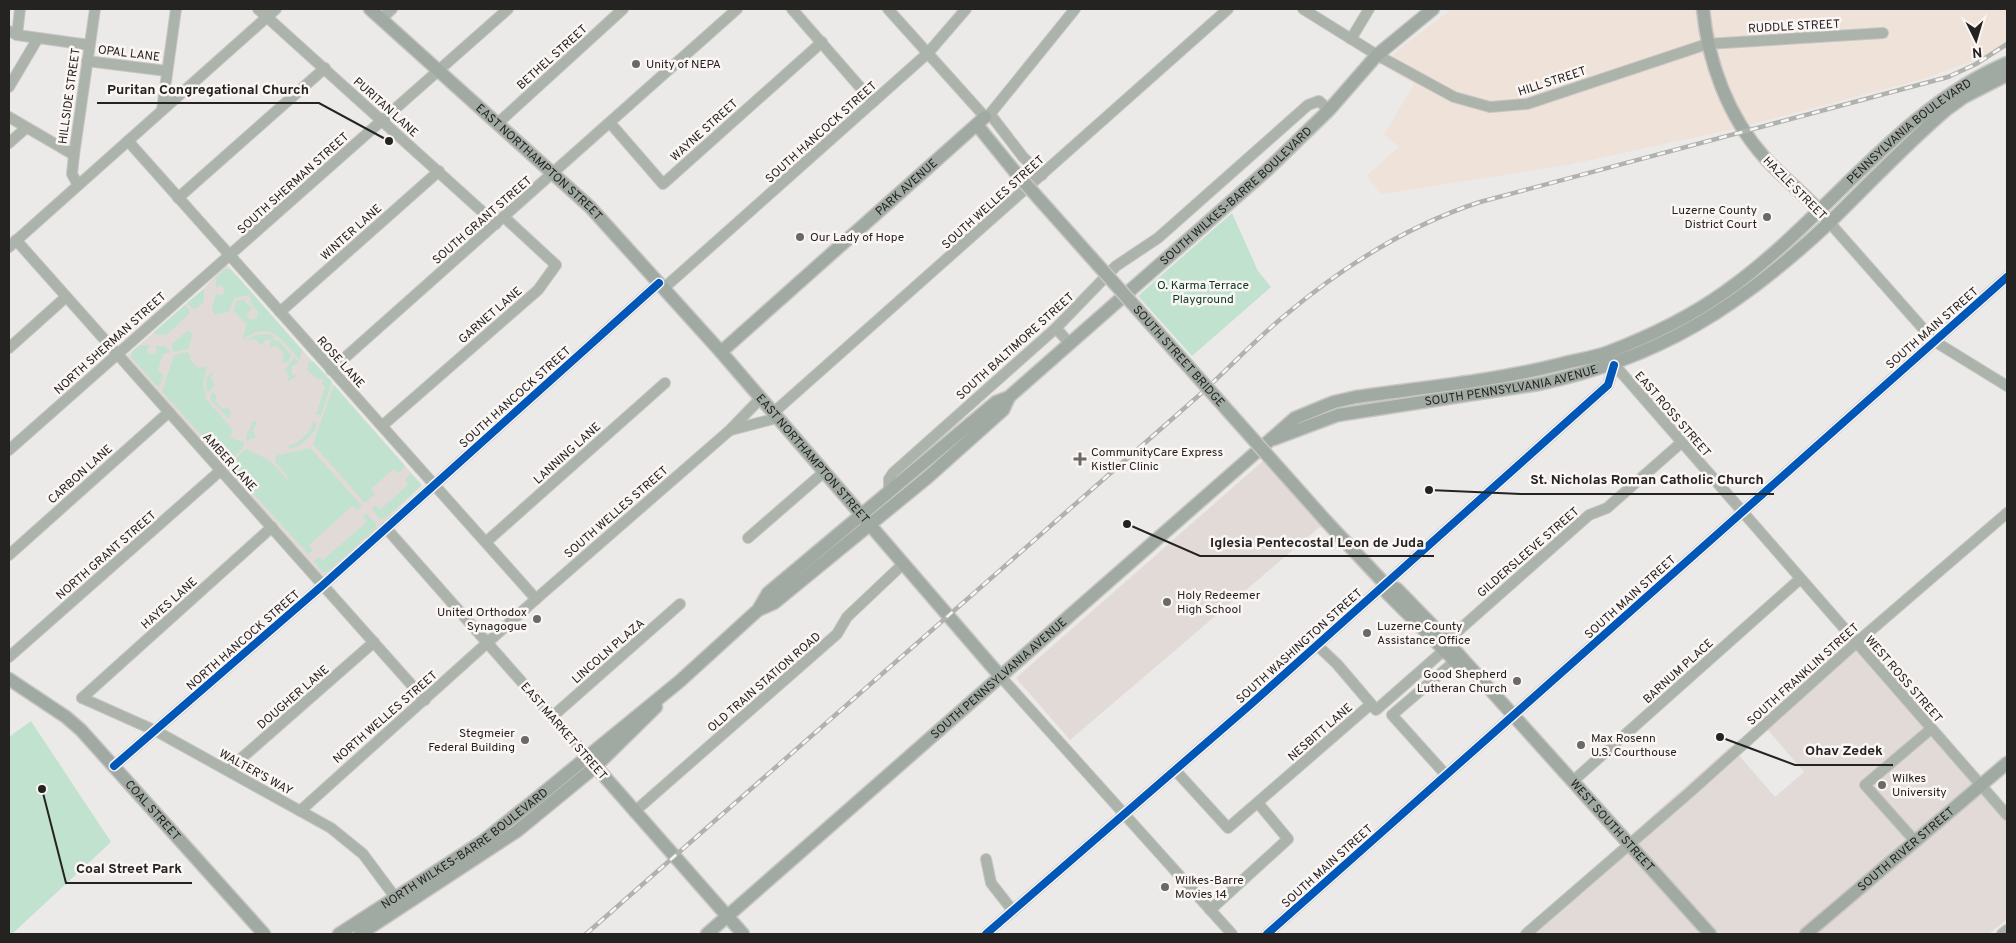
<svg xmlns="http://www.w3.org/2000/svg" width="2016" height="943" font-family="Overpass,sans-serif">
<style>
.built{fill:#e1dad6}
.industrial{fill:#eee2d9}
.green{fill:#c2e2d0}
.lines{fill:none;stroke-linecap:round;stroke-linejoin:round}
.minor-casing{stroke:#c7c6c5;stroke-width:12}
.major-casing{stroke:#c7c6c5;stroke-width:15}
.minor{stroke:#abb3ab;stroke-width:10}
.major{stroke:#a0aaa2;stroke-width:12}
.rail-casing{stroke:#afb2ad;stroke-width:4.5}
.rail{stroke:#fbf6f4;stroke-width:2.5;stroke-dasharray:8;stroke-linecap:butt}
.major-bridge-casing{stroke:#c7c6c5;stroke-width:15;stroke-linecap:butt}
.major-bridge{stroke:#a0aaa2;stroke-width:12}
.cycleway-casing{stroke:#fbf6f4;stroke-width:11}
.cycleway{stroke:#0057b8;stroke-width:8}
.poi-dot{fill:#6b6967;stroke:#fbf6f4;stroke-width:2}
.labels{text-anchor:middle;stroke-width:5;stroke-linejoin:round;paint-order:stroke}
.street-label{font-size:12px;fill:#252322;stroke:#fbf6f4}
.poi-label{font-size:12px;fill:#252322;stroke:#fbf6f4;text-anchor:start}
.park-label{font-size:12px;fill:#063925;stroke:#fbf6f4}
.leader{fill:none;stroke:#252322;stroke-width:2}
.callout-dot{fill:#252322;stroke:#fbf6f4;stroke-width:2}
.callout-label{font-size:14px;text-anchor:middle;font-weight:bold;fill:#252322;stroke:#fbf6f4;stroke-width:5;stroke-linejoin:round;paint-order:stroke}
</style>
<rect width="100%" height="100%" fill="#eceae8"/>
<g class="built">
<path d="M 226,264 L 422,485 L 322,583 L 123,359 L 203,289 Z"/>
<path d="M 1263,461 L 1321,526 L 1070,740 L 1016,678 Z"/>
<path d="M 1848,642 L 2007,822 L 2007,919 L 1989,934 L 1519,934 L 1731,746 L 1775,797 L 1804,772 L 1761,722 Z"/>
</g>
<path class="industrial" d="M 1452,9 L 2007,9 L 2007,48 L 1923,79 L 1729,130 L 1568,165 L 1382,194 L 1366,176 L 1399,147 L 1384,134 L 1414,84 L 1385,67 L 1399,49 Z"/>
<g class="green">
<path d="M 1232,213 L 1258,271 L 1271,287 L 1192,356 L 1138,296 Z"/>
<path d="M 225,269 L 230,269 L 239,278 L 302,350 L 300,360 C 280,338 271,319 242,340 L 247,324 L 233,310 L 237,301 L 243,299 L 252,309 L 246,315 L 250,320 L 257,318 L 258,312 L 250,302 L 251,298 L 248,295 L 234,298 L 229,312 L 214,315 L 212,308 L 216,293 L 220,295 L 224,293 L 224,288 L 220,285 L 216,288 L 216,278 Z"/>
<path d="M 204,289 L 204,301 L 197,308 L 192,308 L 187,303 Z"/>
<path d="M 185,305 L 189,310 L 189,314 L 166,335 L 155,334 L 153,333 Z"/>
<path d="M 187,331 L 193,333 L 188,349 L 173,352 L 172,344 Z"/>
<path d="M 269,334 L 274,337 L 274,339 L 265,340 L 264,343 L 260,344 L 255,339 L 245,341 L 255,335 Z"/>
<path d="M 272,340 L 279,341 L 291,355 L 289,361 L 284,363 L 282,360 L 284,354 L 277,346 L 270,347 L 270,342 Z"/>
<path d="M 140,345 L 150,345 L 147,350 L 149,354 L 154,354 L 157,350 L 155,346 L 165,346 L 170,352 L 163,354 L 158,370 L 163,376 L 160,385 L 157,386 L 131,357 L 132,352 Z"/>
<path d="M 187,352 L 191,357 L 190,360 L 198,368 L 207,366 L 203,384 L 206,399 L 233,430 L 230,438 L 244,442 L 243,448 L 229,461 L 224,461 L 162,391 L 174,355 Z"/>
<path d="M 294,357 L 299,363 L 292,366 L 291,374 L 297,376 L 287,382 L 289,376 L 285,370 Z"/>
<path d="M 313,361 L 332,382 L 321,415 L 316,415 L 325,387 L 321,383 L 324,381 L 322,378 L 319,380 L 307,370 L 309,362 Z"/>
<path d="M 213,372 L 211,379 L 215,384 L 208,394 L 206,387 L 207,377 Z"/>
<path d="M 334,385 L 405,466 L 399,473 L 393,469 L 371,489 L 375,494 L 365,503 L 313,444 Z"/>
<path d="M 212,392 L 217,395 L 215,401 L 222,409 L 229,408 L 231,413 L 229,419 L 210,399 Z"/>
<path d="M 253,421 L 257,421 L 253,432 L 256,438 L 250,438 L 248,443 L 246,437 Z"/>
<path d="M 314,421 L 317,424 C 314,435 301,447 290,449 L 288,446 C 300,444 310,432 314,421 Z"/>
<path d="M 310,448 L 362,506 L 358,510 L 352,506 L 309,545 L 313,551 L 308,554 L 230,468 L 231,463 L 246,449 L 269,460 L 288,480 L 289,478 L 276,463 L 275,456 Z"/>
<path d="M 411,474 L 421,484 L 420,487 L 385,518 L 380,519 L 372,509 L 376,505 L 380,510 L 408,485 L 405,479 Z"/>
<path d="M 367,514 L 376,523 L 376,528 L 327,572 L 322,572 L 314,561 L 318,557 L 323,560 L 367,522 L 363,516 Z"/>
<path d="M 31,721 L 111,842 L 12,934 L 9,934 L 9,737 Z"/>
</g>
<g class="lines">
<defs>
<g id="minor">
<path d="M 258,9 L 496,224"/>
<path d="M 792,9 L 873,102"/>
<path d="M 888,9 L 985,117 L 990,114 L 1075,9"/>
<path d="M 1303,9 L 1377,55 L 1454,97 L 1490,107 L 1527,104 L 1707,44 L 1883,33"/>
<path d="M 381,19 L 392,9"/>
<path d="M 9,31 L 17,35 L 89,45"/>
<path d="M 17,35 L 20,9"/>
<path d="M 1351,39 L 1369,9"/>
<path d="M 87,61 L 167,71"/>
<path d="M 9,87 L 38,38"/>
<path d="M 162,110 L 176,9"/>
<path d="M 990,114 L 1023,157 L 1042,175"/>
<path d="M 9,117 L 74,155"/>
<path d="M 497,124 L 623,9"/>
<path d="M 611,124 L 663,184 L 822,42"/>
<path d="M 128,141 L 536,599"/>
<path d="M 9,143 L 26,128"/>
<path d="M 78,185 L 72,174 L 74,155 L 95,9"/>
<path d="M 178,198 L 325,68"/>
<path d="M 1829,222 L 1934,341 L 2007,386"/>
<path d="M 16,240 L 425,700"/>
<path d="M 9,247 L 276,9"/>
<path d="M 664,288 L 928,53 L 966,9"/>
<path d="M 280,312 L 439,171"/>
<path d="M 1056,328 L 1070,344"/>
<path d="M 9,348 L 66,297"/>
<path d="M 1612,362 L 2007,815"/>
<path d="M 331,370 L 737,9"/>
<path d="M 773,413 L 1228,9"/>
<path d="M 382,426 L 538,290 L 556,265 L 504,217"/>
<path d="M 731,430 L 777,418"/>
<path d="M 9,450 L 508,9"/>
<path d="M 889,491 L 889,479 L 893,473 L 1056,328 L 1116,266 L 1158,238 L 1308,105 L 1319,101 L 1329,110"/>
<path d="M 386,528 L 587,756"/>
<path d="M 748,538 L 824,472"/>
<path d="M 486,542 L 665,383"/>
<path d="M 9,555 L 169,412"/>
<path d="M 1317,645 L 1337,664 L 1371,704"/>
<path d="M 1442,645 L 1589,515 L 1607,508 L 1682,442"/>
<path d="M 9,657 L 220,471"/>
<path d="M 1001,677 L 1232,934"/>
<path d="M 82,698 L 156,731 L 331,828 L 363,854 L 395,897"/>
<path d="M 82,698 L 272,527"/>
<path d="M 553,716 L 680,604"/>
<path d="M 114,766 L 323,585 L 659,283"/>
<path d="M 228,770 L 374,642"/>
<path d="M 1175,770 L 1228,828 L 1371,704 L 1376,710 L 1450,645"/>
<path d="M 1446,775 L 1392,715 L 1454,662"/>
<path d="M 1573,781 L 1800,579"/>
<path d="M 300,811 L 536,599 L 730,430 L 760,399"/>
<path d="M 634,812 L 837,634 L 847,617 L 903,564"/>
<path d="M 1915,841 L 1865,785 L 1931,729"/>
<path d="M 986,859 L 991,883 L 1013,911"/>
<path d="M 1210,910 L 1288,839 L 1258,803"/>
<path d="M 986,934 L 1250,705 L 1608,385 L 1614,365"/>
<path d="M 1267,934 L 2007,277"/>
<path d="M 1526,934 L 1689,793 L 1856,643 L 2007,513"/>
<path d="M 2002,934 L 2007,930"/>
</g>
<g id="major">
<path id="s1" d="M 370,9 L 590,207 L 721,352 L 1001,677"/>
<path d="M 1703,9 C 1708,62 1728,117 1765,158 C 1783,178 1806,195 1824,216"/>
<path d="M 977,125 L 1016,173"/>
<path id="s2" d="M 721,352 L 985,117"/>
<path id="s3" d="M 1274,439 L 1338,415 L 1539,384 C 1660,358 1739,307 1829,223 C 1868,185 1905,145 1946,110 L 1964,97 L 2007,75"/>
<path id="s4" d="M 1326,521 L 1385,584 L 1397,589 L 1433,626 L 1710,934"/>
<path d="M 1385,584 L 1387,593 L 1464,670"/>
<path d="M 758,610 L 774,603 L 928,477 L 1003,410 L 1009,397"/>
<path id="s5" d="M 9,679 L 66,717 L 81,730 L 264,934"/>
<path d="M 590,760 L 743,934"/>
<path id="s6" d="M 339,934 L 483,841 L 537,798 L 680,681 L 758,610 L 768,593 L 996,402 L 1009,397 L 1267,170 L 1329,110 L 1377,55 L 1433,9"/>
<path d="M 360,934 L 517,831 L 595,767 L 656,707"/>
<path id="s7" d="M 707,934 L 1295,418 L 1334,402 L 1356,397 C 1425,387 1494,381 1561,364 C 1576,360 1592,358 1606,353 C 1648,337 1690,317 1726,291 C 1823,223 1898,109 2007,63"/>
<path id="s8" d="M 1806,934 L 2007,763"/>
</g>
</defs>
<use href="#minor" class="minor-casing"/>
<use href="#major" class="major-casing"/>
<use href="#minor" class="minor"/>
<use href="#major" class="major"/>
<defs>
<path id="rail" d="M 586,934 L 1196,398 C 1225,372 1253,342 1283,317 C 1342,267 1406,226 1480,202 L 1948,77 L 1976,64 L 2007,44"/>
</defs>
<use href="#rail" class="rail-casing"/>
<use href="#rail" class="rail"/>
<defs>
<g id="major-bridge">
<path id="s9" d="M 1016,173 L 1326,521"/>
</g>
</defs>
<use href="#major-bridge" class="major-bridge-casing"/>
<use href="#major-bridge" class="major-bridge"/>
<defs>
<g id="cycleway">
<path d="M 114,766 L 323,585 L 659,283"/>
<path d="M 986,934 L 1250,705 L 1608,385 L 1614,365"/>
<path d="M 1267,934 L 2007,277"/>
</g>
</defs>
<use href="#cycleway" class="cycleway-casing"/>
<use href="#cycleway" class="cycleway"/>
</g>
<g class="poi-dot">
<circle cx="636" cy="64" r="5"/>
<circle cx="1767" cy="217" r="5"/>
<circle cx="800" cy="237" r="5"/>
<path d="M1077.5 451.5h5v5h5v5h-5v5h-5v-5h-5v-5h5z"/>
<circle cx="1167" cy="602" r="5"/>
<circle cx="537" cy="619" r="5"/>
<circle cx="1367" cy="633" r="5"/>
<circle cx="1517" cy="681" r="5"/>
<circle cx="525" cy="740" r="5"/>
<circle cx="1581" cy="745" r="5"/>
<circle cx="1882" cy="785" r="5"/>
<circle cx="1165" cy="887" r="5"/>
</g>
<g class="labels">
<g class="street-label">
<text transform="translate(1794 26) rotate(-3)" y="4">RUDDLE STREET</text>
<text transform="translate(129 53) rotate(7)" y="4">OPAL LANE</text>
<text transform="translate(552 57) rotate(-42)" y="4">BETHEL STREET</text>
<text transform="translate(1552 81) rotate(-18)" y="4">HILL STREET</text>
<text transform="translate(69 96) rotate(-82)" y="4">HILLSIDE STREET</text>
<text transform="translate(386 107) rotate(42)" y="4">PURITAN LANE</text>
<text transform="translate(704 130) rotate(-42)" y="4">WAYNE STREET</text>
<text transform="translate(821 132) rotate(-42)" y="4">SOUTH HANCOCK STREET</text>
<text dy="4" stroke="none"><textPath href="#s7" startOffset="1480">PENNSYLVANIA BOULEVARD</textPath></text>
<text dy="4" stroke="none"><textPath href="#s1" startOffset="228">EAST NORTHAMPTON STREET</textPath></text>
<text transform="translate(293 183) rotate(-42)" y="4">SOUTH SHERMAN STREET</text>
<text dy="4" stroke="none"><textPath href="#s2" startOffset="248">PARK AVENUE</textPath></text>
<text transform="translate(1795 188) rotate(45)" y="4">HAZLE STREET</text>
<text dy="4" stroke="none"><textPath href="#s6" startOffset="1165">SOUTH WILKES-BARRE BOULEVARD</textPath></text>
<text transform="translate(993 202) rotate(-42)" y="4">SOUTH WELLES STREET</text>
<text transform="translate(482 220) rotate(-41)" y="4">SOUTH GRANT STREET</text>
<text transform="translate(351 232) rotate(-42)" y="4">WINTER LANE</text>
<text transform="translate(490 315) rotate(-41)" y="4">GARNET LANE</text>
<text transform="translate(1932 328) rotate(-41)" y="4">SOUTH MAIN STREET</text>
<text transform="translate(110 343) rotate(-42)" y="4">NORTH SHERMAN STREET</text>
<text transform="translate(1015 346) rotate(-42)" y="4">SOUTH BALTIMORE STREET</text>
<text dy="4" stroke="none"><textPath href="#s9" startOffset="245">SOUTH STREET BRIDGE</textPath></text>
<text transform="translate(341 362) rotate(48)" y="4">ROSE LANE</text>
<text dy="4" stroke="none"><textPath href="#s3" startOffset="244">SOUTH PENNSYLVANIA AVENUE</textPath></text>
<text transform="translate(515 397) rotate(-42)" y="4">SOUTH HANCOCK STREET</text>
<text transform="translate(1673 414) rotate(49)" y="4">EAST ROSS STREET</text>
<text transform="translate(567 453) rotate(-42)" y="4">LANNING LANE</text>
<text dy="4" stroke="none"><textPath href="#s1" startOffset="632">EAST NORTHAMPTON STREET</textPath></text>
<text transform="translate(230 462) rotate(48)" y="4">AMBER LANE</text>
<text transform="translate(80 474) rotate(-42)" y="4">CARBON LANE</text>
<text transform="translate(616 512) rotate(-41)" y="4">SOUTH WELLES STREET</text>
<text transform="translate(1528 552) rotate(-41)" y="4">GILDERSLEEVE STREET</text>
<text transform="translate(106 555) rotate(-41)" y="4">NORTH GRANT STREET</text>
<text transform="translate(1630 597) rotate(-42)" y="4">SOUTH MAIN STREET</text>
<text transform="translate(169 603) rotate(-42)" y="4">HAYES LANE</text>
<text transform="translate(243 640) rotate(-41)" y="4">NORTH HANCOCK STREET</text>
<text transform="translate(1299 646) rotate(-42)" y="4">SOUTH WASHINGTON STREET</text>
<text transform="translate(608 651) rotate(-41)" y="4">LINCOLN PLAZA</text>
<text transform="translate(1678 671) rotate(-42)" y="4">BARNUM PLACE</text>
<text transform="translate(1803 674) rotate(-42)" y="4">SOUTH FRANKLIN STREET</text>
<text dy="4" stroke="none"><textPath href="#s7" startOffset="388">SOUTH PENNSYLVANIA AVENUE</textPath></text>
<text transform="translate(1904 679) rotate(49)" y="4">WEST ROSS STREET</text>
<text transform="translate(764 682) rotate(-41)" y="4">OLD TRAIN STATION ROAD</text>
<text transform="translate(293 697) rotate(-41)" y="4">DOUGHER LANE</text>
<text transform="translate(385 717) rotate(-41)" y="4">NORTH WELLES STREET</text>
<text transform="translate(564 731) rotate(49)" y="4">EAST MARKET STREET</text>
<text transform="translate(1320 732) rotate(-41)" y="4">NESBITT LANE</text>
<text transform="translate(256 772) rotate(29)" y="4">WALTER'S WAY</text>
<text dy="4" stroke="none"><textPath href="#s5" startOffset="196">COAL STREET</textPath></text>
<text dy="4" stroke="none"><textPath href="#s4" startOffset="419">WEST SOUTH STREET</textPath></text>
<text dy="4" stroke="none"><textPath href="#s6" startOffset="152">NORTH WILKES-BARRE BOULEVARD</textPath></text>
<text dy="4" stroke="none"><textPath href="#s8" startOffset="131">SOUTH RIVER STREET</textPath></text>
<text transform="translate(1327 866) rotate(-42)" y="4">SOUTH MAIN STREET</text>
</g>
<g class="poi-label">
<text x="646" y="68">Unity of NEPA</text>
<text x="1757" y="214" text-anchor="end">Luzerne County<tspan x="1757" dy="14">District Court</tspan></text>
<text x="810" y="241">Our Lady of Hope</text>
<text x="1091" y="456">CommunityCare Express<tspan x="1091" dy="14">Kistler Clinic</tspan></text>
<text x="1177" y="599">Holy Redeemer<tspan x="1177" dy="14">High School</tspan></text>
<text x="527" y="616" text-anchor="end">United Orthodox<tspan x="527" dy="14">Synagogue</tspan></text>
<text x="1377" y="630">Luzerne County<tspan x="1377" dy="14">Assistance Office</tspan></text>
<text x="1507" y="678" text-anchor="end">Good Shepherd<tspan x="1507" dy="14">Lutheran Church</tspan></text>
<text x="515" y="737" text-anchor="end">Stegmeier<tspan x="515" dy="14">Federal Building</tspan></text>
<text x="1591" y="742">Max Rosenn<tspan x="1591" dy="14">U.S. Courthouse</tspan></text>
<text x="1892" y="782">Wilkes<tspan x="1892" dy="14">University</tspan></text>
<text x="1175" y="884">Wilkes-Barre<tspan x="1175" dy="14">Movies 14</tspan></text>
</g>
<g class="park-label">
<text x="1203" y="289">O. Karma Terrace<tspan x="1203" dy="14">Playground</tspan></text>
</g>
</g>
<path class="leader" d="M389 141L319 103H97M1429 490L1521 494H1774M1127 524L1200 556H1434M1720 737L1795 765H1893M42 789L66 883H192"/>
<g class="callout-dot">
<circle cx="389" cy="141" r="5"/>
<circle cx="1429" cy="490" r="5"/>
<circle cx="1127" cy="524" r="5"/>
<circle cx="1720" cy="737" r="5"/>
<circle cx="42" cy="789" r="5"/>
</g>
<g class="callout-label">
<text x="208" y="94">Puritan Congregational Church</text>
<text x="1647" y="484">St. Nicholas Roman Catholic Church</text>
<text x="1317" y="547">Iglesia Pentecostal Leon de Juda</text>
<text x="1844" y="755">Ohav Zedek</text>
<text x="129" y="873">Coal Street Park</text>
</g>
<rect width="2016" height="943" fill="none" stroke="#252322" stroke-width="20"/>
<g transform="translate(1976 40) rotate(175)" stroke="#fbf6f4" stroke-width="4" paint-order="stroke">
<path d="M0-4L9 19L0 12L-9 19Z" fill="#252322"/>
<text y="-8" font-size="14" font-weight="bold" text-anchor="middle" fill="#252322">N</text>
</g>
</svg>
